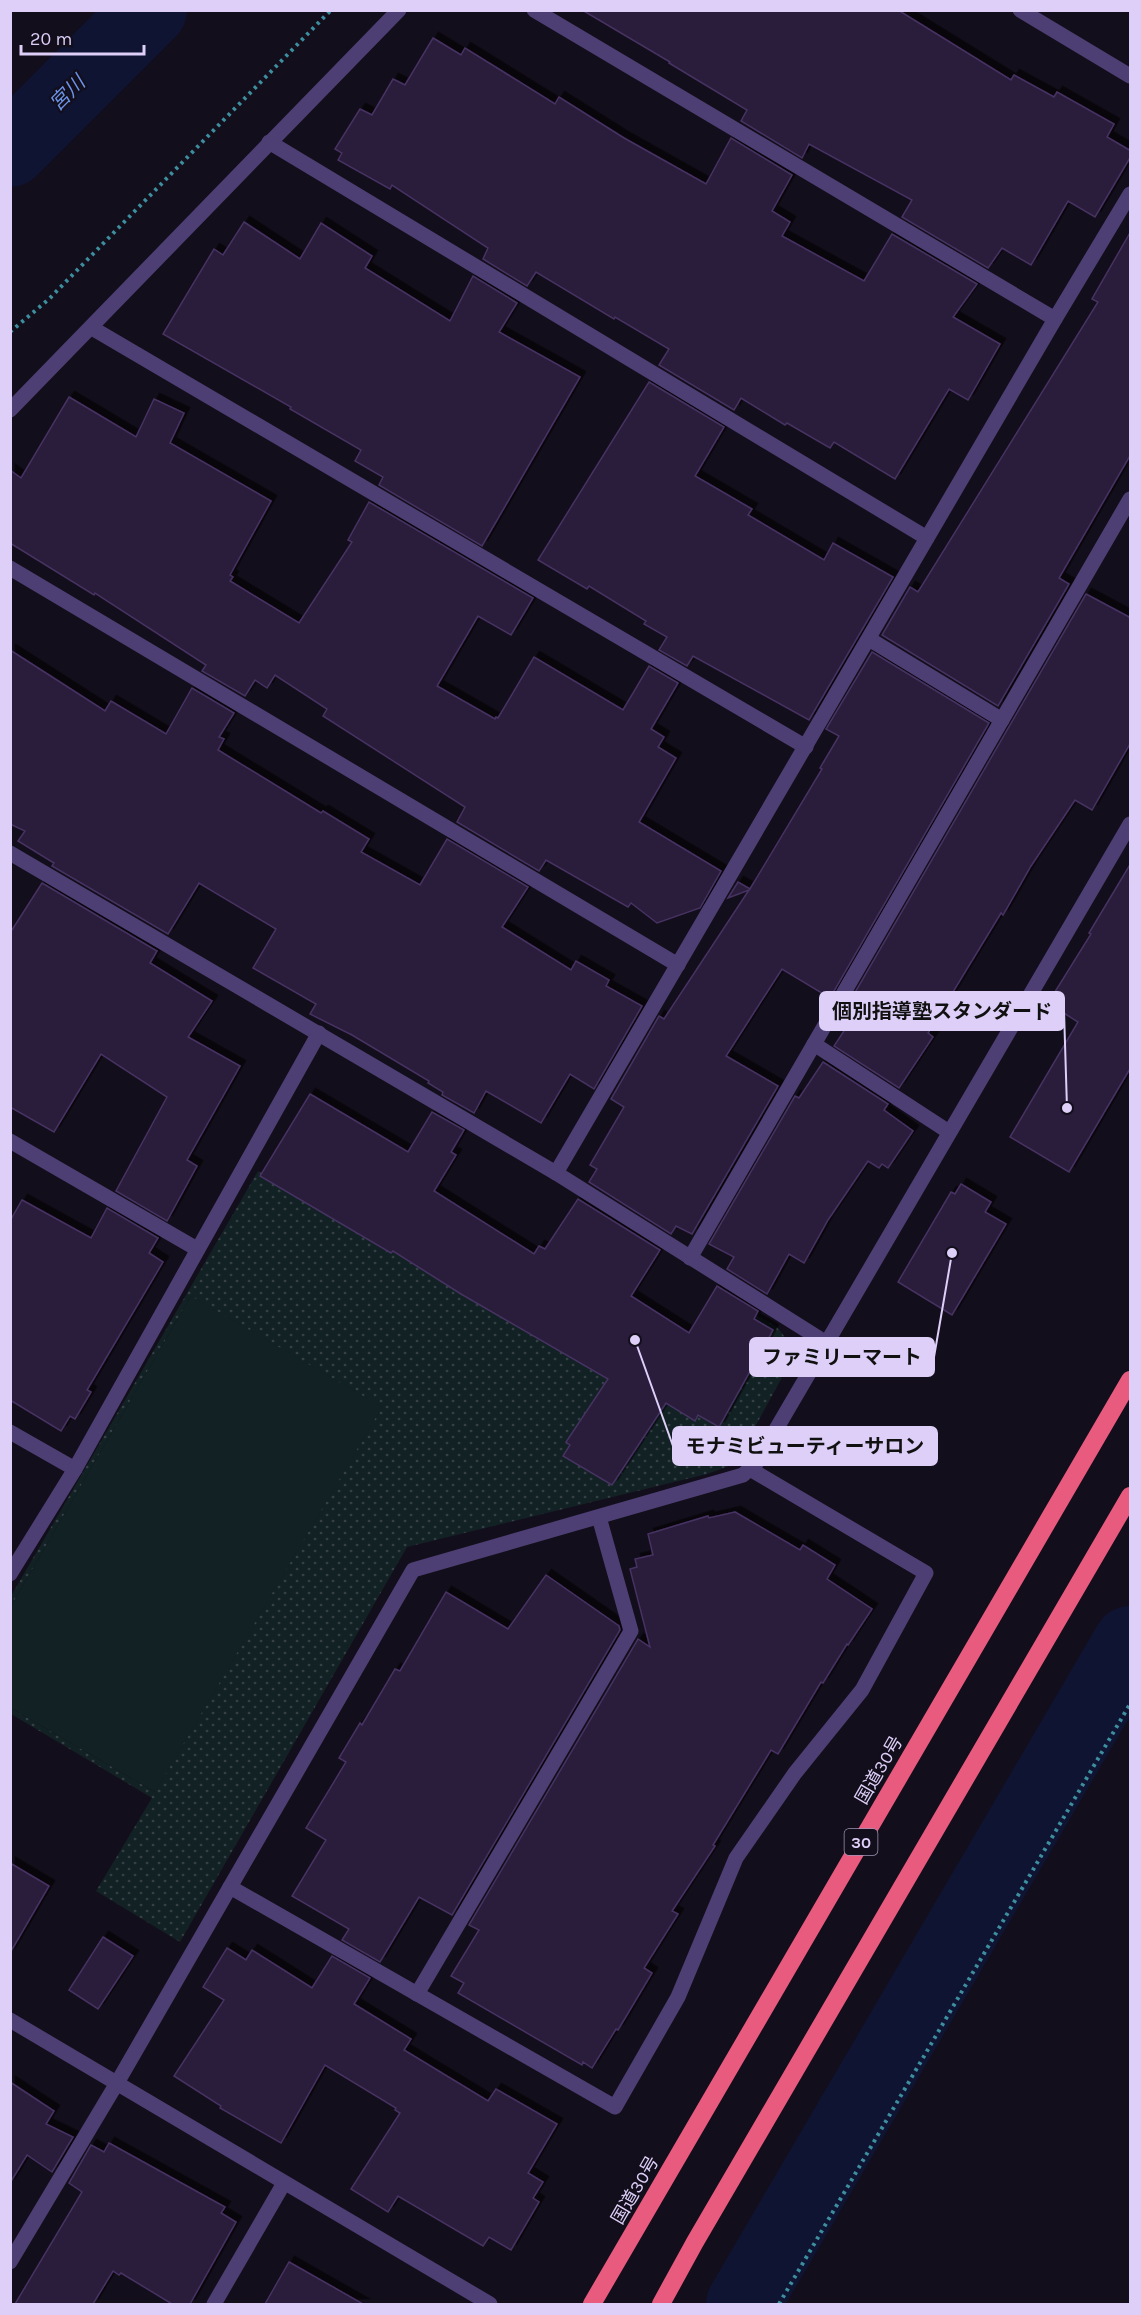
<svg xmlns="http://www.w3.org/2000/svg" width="1141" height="2315" font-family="Karla,'Noto Sans JP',sans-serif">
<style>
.grass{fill:url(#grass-dots)}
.garden{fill:#122124}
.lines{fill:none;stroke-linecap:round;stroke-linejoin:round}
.river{stroke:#0f1433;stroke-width:74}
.building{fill:#291d3a;stroke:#463262;stroke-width:1.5;filter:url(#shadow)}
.path{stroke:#3d8e9e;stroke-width:4;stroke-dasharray:3 4.5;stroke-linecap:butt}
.minor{stroke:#4d3f74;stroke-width:15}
.highway{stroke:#e85a7e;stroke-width:18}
.labels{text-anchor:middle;stroke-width:4.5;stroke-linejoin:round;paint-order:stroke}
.shield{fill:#130e1b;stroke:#a095b6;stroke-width:1.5}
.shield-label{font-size:16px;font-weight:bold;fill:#ddcff8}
.street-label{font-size:18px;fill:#ddcff8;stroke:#130e1b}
.water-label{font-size:20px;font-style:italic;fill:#6b93ea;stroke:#130e1b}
.leader{fill:none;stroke:#ddcff8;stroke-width:2}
.callout-dot{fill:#ddcff8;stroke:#130e1b;stroke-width:2}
.callout{fill:#ddcff8;stroke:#ddcff8;stroke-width:2}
.callout-label{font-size:20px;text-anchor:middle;font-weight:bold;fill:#111}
</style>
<defs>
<pattern id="grass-dots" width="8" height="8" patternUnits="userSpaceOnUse" patternTransform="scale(1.5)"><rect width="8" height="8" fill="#122124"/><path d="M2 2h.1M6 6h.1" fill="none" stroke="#344045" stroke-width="1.8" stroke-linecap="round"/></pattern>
<filter id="shadow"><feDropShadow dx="5.5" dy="-5.5" stdDeviation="0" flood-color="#0009"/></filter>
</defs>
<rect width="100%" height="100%" fill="#130e1b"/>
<path class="grass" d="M 258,1171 L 660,1411 L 725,1297 L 777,1327 L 791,1345 L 791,1361 L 738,1458 L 727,1467 L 707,1474 L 407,1547 L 180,1942 L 96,1891 L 152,1798 L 11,1714 L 11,1708 L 155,1792 L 191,1296 L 11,1606 L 11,1596 Z"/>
<path class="garden" d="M 191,1296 L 382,1407 L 155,1792 L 11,1708 L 11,1606 Z"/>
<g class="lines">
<g class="river">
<path d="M 10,150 L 150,10"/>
<path d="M 743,2304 L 1130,1643"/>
</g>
</g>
<g class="building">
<path d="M 582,10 L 898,10 L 1011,80 L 1014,75 L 1054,97 L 1057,92 L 1114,124 L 1107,137 L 1131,151 L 1131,156 L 1095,217 L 1068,201 L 1031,265 L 1002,248 L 988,268 L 902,217 L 912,200 L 809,144 L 802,158 L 741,121 L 747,110 L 669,63 L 670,62 Z"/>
<path d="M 433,38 L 461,55 L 465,48 L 555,104 L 559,97 L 624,138 L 706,184 L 731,138 L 792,175 L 772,211 L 790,222 L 782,236 L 864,281 L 892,234 L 977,284 L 953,317 L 1000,344 L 968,400 L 949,389 L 895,479 L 834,442 L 830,448 L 787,423 L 785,425 L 741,398 L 734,410 L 659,365 L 669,349 L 615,317 L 614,319 L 536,272 L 527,286 L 483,259 L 488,248 L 392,185 L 390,189 L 338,160 L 342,153 L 335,149 L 360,109 L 372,115 L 393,79 L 405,85 Z"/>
<path d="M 244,222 L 300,259 L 321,223 L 372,256 L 365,268 L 450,321 L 473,276 L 517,303 L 499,332 L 580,377 L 482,546 L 379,485 L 383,477 L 355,461 L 361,450 L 290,409 L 291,407 L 163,334 L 214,249 L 223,255 Z"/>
<path d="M 1131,231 L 1131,454 L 1059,578 L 1069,584 L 998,706 L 882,635 L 910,587 L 918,592 L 1098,302 L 1092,299 Z"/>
<path d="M 649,382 L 724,427 L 695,476 L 752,509 L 748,515 L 824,560 L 833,543 L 893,577 L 809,720 L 693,656 L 687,666 L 659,650 L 667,637 L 644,624 L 646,621 L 589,586 L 587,589 L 538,560 Z"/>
<path d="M 69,397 L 136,437 L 154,399 L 184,413 L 170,443 L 271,501 L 230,575 L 233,577 L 230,581 L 299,623 L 352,542 L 348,540 L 369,502 L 533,598 L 511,635 L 478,616 L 437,686 L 495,719 L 496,717 L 498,718 L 534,657 L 623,710 L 649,666 L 678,683 L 651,729 L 664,737 L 658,747 L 676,758 L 639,822 L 721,871 L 700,908 L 657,923 L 631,903 L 628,907 L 546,860 L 539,871 L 457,822 L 465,807 L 323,716 L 327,709 L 275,675 L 267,688 L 255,680 L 245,696 L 202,671 L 206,665 L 95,593 L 94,595 L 10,543 L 10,470 L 21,478 Z"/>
<path d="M 1086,594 L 1131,618 L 1131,742 L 1092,810 L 1075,800 L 1031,866 L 1003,915 L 1001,913 L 928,1033 L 933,1037 L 899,1088 L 834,1046 L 856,1013 L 846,1008 Z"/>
<path d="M 10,650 L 105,711 L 111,701 L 166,734 L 192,688 L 234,713 L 219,737 L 224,739 L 218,750 L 321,813 L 323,811 L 369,839 L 361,852 L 420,885 L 447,839 L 528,887 L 502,927 L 571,970 L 576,961 L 609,980 L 606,986 L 642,1006 L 594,1089 L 570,1074 L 541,1123 L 486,1091 L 474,1113 L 442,1095 L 443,1092 L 428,1083 L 429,1081 L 352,1035 L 310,1014 L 316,1004 L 253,968 L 276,929 L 199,883 L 168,934 L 52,866 L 54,863 L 18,841 L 25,831 L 10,824 Z"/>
<path d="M 872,652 L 989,723 L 830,998 L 782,969 L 726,1056 L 778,1086 L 692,1234 L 676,1226 L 671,1234 L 589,1182 L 597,1169 L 590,1165 L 624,1107 L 611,1099 L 659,1016 L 664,1019 L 749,890 L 728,898 L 738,882 L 750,889 L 822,769 L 820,768 L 839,736 L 826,729 Z"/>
<path d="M 1131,863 L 1131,1067 L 1069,1172 L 1010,1137 L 1078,1022 L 1048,1003 L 1091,934 L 1089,933 Z"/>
<path d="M 42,883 L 157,951 L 150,963 L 212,1001 L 188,1037 L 240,1066 L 187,1160 L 197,1166 L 167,1221 L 116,1191 L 167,1097 L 101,1054 L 54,1132 L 10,1107 L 10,933 Z"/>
<path d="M 823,1062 L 888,1104 L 884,1110 L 913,1131 L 888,1168 L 882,1164 L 879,1168 L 868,1161 L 828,1220 L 804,1263 L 789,1254 L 767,1294 L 727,1269 L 734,1257 L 709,1244 L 795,1096 L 799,1098 Z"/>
<path d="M 310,1094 L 408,1152 L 432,1112 L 464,1130 L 451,1152 L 456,1155 L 434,1191 L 534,1254 L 539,1246 L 545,1249 L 578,1199 L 660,1250 L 631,1296 L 689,1333 L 717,1286 L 758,1311 L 754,1319 L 773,1330 L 719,1427 L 698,1415 L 695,1421 L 666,1403 L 612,1485 L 563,1456 L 570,1445 L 566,1442 L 608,1379 L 461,1294 L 393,1251 L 391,1253 L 260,1176 Z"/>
<path d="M 961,1184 L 991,1202 L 985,1212 L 1006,1224 L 952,1315 L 898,1282 L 951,1192 L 955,1194 Z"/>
<path d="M 22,1200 L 91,1238 L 107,1208 L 158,1238 L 149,1253 L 163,1262 L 87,1390 L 91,1392 L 75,1419 L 70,1416 L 61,1431 L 10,1400 L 10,1221 Z"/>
<path d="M 735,1512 L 800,1550 L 803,1545 L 835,1565 L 827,1579 L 872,1609 L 848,1645 L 847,1644 L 823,1683 L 821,1682 L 778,1754 L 771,1750 L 713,1845 L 715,1846 L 672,1911 L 678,1914 L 644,1968 L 652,1973 L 618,2030 L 616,2029 L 592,2068 L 583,2062 L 582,2065 L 458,1993 L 464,1983 L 451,1976 L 479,1930 L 469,1925 L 638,1639 L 650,1647 L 630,1569 L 637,1567 L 635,1559 L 653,1555 L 648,1534 L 708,1516 L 709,1518 Z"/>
<path d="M 546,1575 L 619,1626 L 620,1630 L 452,1915 L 419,1897 L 380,1962 L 342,1940 L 349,1929 L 292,1896 L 326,1840 L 306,1828 L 346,1762 L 339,1758 L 360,1723 L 362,1725 L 395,1669 L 400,1671 L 446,1592 L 508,1629 Z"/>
<path d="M 10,1863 L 49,1886 L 10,1953 Z"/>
<path d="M 103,1937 L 133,1956 L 98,2009 L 69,1990 Z"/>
<path d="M 227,1948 L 246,1960 L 252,1950 L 312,1988 L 332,1956 L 370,1978 L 354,2004 L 411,2039 L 404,2050 L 488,2101 L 496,2089 L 557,2124 L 528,2173 L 543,2182 L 533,2198 L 539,2202 L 511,2250 L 489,2237 L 483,2246 L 398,2196 L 388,2212 L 351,2189 L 400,2113 L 395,2110 L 396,2108 L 325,2065 L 281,2143 L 220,2108 L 221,2106 L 174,2076 L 224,2000 L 203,1987 Z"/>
<path d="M 10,2082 L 54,2111 L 46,2124 L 73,2137 L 52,2172 L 27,2155 L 10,2183 Z"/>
<path d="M 109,2143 L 225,2207 L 221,2213 L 236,2222 L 190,2304 L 172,2304 L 121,2273 L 119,2275 L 113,2271 L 93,2304 L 15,2304 L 82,2192 L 69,2183 L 91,2145 L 104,2152 Z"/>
<path d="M 289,2262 L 363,2304 L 265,2304 Z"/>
</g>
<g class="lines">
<g class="path">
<path d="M 10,332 L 49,299 L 331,10"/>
<path d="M 779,2304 L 1130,1704"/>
</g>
<g class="minor">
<path d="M 534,10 L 1055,319"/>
<path d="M 1020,10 L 1130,76"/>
<path d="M 269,142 L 927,538"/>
<path d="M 92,328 L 806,747"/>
<path d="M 10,410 L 399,10"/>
<path d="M 10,568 L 678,965"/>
<path d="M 869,639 L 1002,720"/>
<path d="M 10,853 L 556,1173 L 825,1342"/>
<path d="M 814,1044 L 949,1132"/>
<path d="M 10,1141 L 197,1249"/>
<path d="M 556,1173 L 1055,319 L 1130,194"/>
<path d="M 690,1258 L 1130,499"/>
<path d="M 10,1432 L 75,1469"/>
<path d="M 10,1574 L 75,1469 L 319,1033"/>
<path d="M 230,1887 L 615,2107 L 678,1997 L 736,1858 L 795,1773 L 862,1690 L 926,1573 L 750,1469"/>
<path d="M 417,1994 L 631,1631 L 599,1517"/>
<path d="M 10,2020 L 490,2304"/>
<path d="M 10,2262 L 117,2083 L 413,1570 L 743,1475 L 757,1462 L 1130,824"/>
<path d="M 214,2304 L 284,2183"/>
</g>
<g class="highway">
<path d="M 592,2304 L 1130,1380"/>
<path d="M 661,2304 L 695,2242 L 1130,1496"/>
</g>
</g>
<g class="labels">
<rect class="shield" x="844.5" y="1829" width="33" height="26" rx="4.5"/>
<g class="shield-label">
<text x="861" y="1848">30</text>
</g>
<g class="street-label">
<text transform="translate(879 1770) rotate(-60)" y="6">国道30号</text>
<text transform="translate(635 2190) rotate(-60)" y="6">国道30号</text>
</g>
<g class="water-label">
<text transform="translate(67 93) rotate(-45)" y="7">宮川</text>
</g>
</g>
<path class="leader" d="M1067 1108L1064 1011M952 1253L934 1357M635 1340L673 1446"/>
<g class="callout-dot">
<circle cx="1067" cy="1108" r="6"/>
<circle cx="952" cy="1253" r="6"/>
<circle cx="635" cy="1340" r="6"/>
</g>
<g class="callout">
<rect x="820" y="992" width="244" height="38" rx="6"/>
<rect x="750" y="1338" width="184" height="38" rx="6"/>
<rect x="673" y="1427" width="264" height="38" rx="6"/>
</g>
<g class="callout-label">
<text x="942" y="1018">個別指導塾スタンダード</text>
<text x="842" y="1364">ファミリーマート</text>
<text x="805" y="1453">モナミビューティーサロン</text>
</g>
<rect width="1141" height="2315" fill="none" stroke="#ddcff8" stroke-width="24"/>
<path d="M21 45v9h123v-9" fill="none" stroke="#ddcff8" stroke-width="3"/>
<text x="30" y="45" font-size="18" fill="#ddcff8" stroke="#130e1b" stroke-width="4.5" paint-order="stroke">20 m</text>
</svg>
